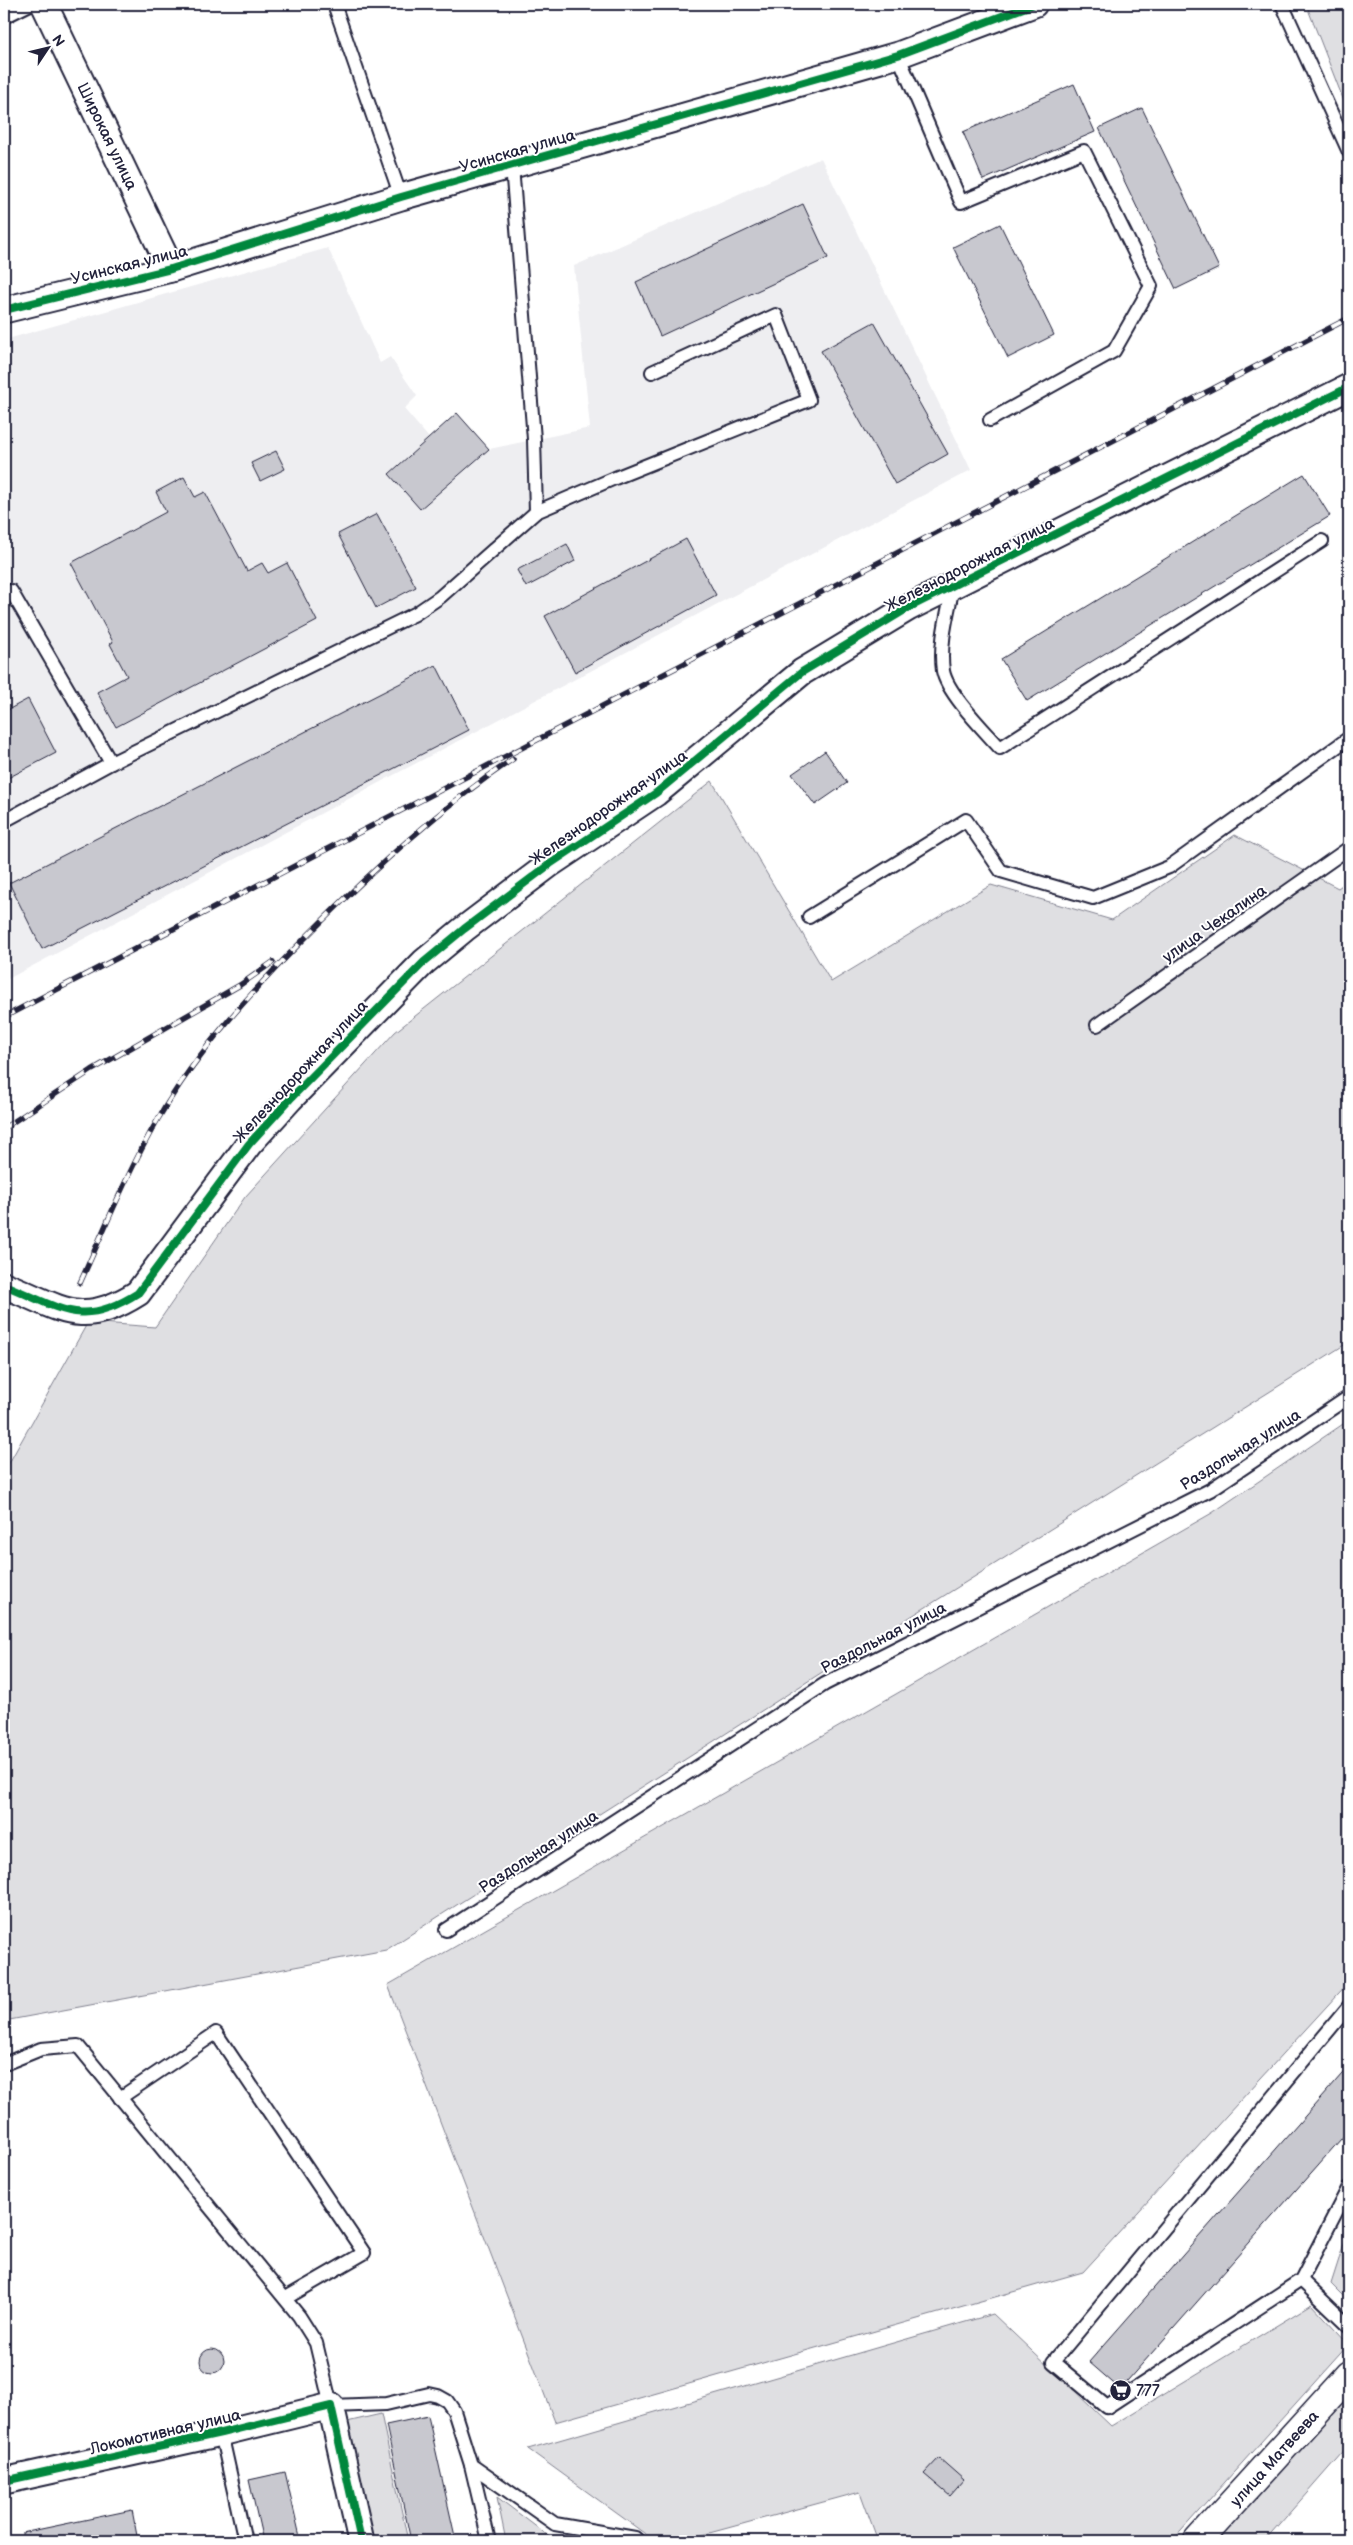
<svg xmlns="http://www.w3.org/2000/svg" width="1353" height="2545" font-family="'Balsamiq Sans',sans-serif">
<style>
.built{fill:#eeeef1}
.grass{fill:#dfdfe2;stroke:#80808e}
.building{fill:#c8c8cf;stroke:#22223b}
.lines{fill:none;stroke-linecap:round;stroke-linejoin:round}
.service-casing{stroke:#22223b;stroke-width:16}
.minor-casing{stroke:#22223b;stroke-width:29}
.tertiary-casing{stroke:#22223b;stroke-width:31}
.service{stroke:#fff;stroke-width:12}
.minor{stroke:#fff;stroke-width:25}
.tertiary{stroke:#fff;stroke-width:28}
.rail-casing{stroke:#22223b;stroke-width:5.5}
.rail{stroke:#fff;stroke-width:4;stroke-dasharray:11;stroke-linecap:butt}
.cycleway-casing{stroke:#fff;stroke-width:11}
.cycleway{stroke:#00873e;stroke-width:8}
.labels{text-anchor:middle;stroke-width:4;stroke-linejoin:round;paint-order:stroke}
.street-label{font-size:16px;fill:#22223b;stroke:#fff}
.poi-label{font-size:16px;fill:#22223b;stroke:#fff;text-anchor:start}
</style>
<rect width="100%" height="100%" fill="#fff"/>
<filter id="ink" filterUnits="userSpaceOnUse"><feTurbulence type="fractalNoise" baseFrequency=".02" numOctaves="2"/><feDisplacementMap in="SourceGraphic" scale="10" xChannelSelector="R" yChannelSelector="G"/><feConvolveMatrix kernelMatrix="1 2 1 2 8 2 1 2 1" color-interpolation-filters="sRGB"/></filter>
<g filter="url(#ink)">
<path class="built" d="M 821,158 L 971,470 L 4,981 L 4,340 L 328,248 L 380,363 L 390,357 L 417,396 L 404,409 L 429,438 L 457,413 L 489,449 L 590,428 L 574,266 Z"/>
<g class="grass">
<path d="M 1306,4 L 1349,4 L 1349,114 Z"/>
<path d="M 712,781 L 831,982 L 991,885 L 1112,920 L 1235,835 L 1338,888 L 1349,880 L 1349,1342 L 824,1671 L 386,1950 L 4,2021 L 4,1472 L 88,1322 L 155,1327 L 245,1197 L 395,1032 Z"/>
<path d="M 1349,1420 L 1349,1982 L 1083,2272 L 555,2422 L 388,1985 L 1212,1513 Z"/>
<path d="M 1349,2228 L 1349,2302 L 1331,2284 Z"/>
<path d="M 1312,2304 L 1349,2344 L 1172,2541 L 878,2541 L 860,2492 L 680,2541 L 655,2541 L 528,2449 L 993,2314 L 1111,2426 Z"/>
<path d="M 1349,2395 L 1349,2445 L 1265,2541 L 1212,2541 Z"/>
<path d="M 381,2414 L 408,2541 L 374,2541 L 347,2422 Z"/>
<path d="M 497,2497 L 555,2541 L 506,2541 Z"/>
</g>
<g class="building">
<path d="M 1074,84 L 1095,132 L 983,180 L 963,132 Z"/>
<path d="M 1142,108 L 1219,268 L 1176,289 L 1099,128 Z"/>
<path d="M 803,204 L 828,258 L 660,336 L 636,282 Z"/>
<path d="M 1000,224 L 1054,335 L 1008,358 L 953,247 Z"/>
<path d="M 874,322 L 948,454 L 895,484 L 821,351 Z"/>
<path d="M 457,413 L 489,449 L 420,509 L 389,474 Z"/>
<path d="M 276,451 L 285,469 L 260,481 L 251,463 Z"/>
<path d="M 1304,474 L 1330,516 L 1027,701 L 1001,659 Z"/>
<path d="M 184,477 L 195,497 L 205,492 L 247,571 L 262,563 L 268,573 L 287,563 L 317,621 L 116,727 L 97,692 L 127,676 L 110,644 L 113,642 L 71,563 L 166,512 L 156,492 Z"/>
<path d="M 377,514 L 416,587 L 376,608 L 338,534 Z"/>
<path d="M 686,539 L 716,595 L 575,672 L 545,616 Z"/>
<path d="M 567,544 L 575,561 L 526,587 L 517,570 Z"/>
<path d="M 436,665 L 469,730 L 42,949 L 9,883 Z"/>
<path d="M 28,699 L 56,753 L 4,780 L 4,712 Z"/>
<path d="M 825,751 L 847,783 L 815,805 L 792,774 Z"/>
<path d="M 1349,2066 L 1349,2130 L 1120,2389 L 1089,2362 Z"/>
<circle cx="212" cy="2361" r="12"/>
<path d="M 428,2416 L 456,2541 L 411,2541 L 386,2425 Z"/>
<path d="M 939,2458 L 964,2480 L 950,2496 L 924,2474 Z"/>
<path d="M 285,2472 L 301,2541 L 263,2541 L 249,2480 Z"/>
<path d="M 132,2510 L 138,2541 L 22,2541 L 22,2533 Z"/>
</g>
<g class="lines">
<defs>
<g id="service">
<path d="M 334,4 L 401,197"/>
<path d="M 1282,4 L 1349,152"/>
<path d="M 4,17 L 30,4"/>
<path d="M 898,55 L 961,202 L 1084,151 L 1151,286 L 1114,351 L 990,420"/>
<path d="M 512,166 L 534,439 L 536,512"/>
<path d="M 953,586 C 948,613 939,643 943,671 C 947,693 984,730 1000,748 L 1322,541"/>
<path d="M 4,595 L 11,591 L 111,763"/>
<path d="M 4,821 L 111,763 L 415,614 L 440,597 L 536,512 L 615,478 L 809,400 L 776,315 L 652,372"/>
<path d="M 809,917 L 966,820 L 1001,871 L 1093,898 L 1169,867 L 1349,738"/>
<path d="M 1097,1025 L 1349,848"/>
<path d="M 446,1930 L 825,1684 L 1210,1490 L 1349,1397"/>
<path d="M 1349,2006 L 1053,2362 L 1107,2407 L 1301,2280 L 1349,2187"/>
<path d="M 4,2064 L 41,2049 L 78,2046 L 299,2316 L 316,2343 L 331,2406 L 386,2404 L 429,2394 L 438,2396 L 447,2401 L 454,2411 L 471,2465 L 555,2524 L 635,2538 L 638,2541"/>
<path d="M 120,2098 L 216,2033 L 364,2253 L 286,2298"/>
<path d="M 1301,2280 L 1349,2326"/>
<path d="M 221,2433 L 245,2541"/>
<path d="M 471,2465 L 489,2541"/>
</g>
<g id="minor">
<path d="M 44,4 L 171,269"/>
<path d="M 4,310 L 171,269 L 401,197 L 898,55 L 1034,4"/>
<path d="M 4,1285 C 60,1307 80,1330 138,1293 L 249,1144 L 290,1099 L 424,962 L 464,929 L 550,864 L 656,793 L 802,672 L 908,608 L 1349,387"/>
<path d="M 4,2481 L 221,2433 L 331,2406 L 361,2541"/>
</g>
<path id="tertiary" d="M 1198,2541 L 1349,2375"/>
</defs>
<use href="#service" class="service-casing"/>
<use href="#minor" class="minor-casing"/>
<use href="#tertiary" class="tertiary-casing"/>
<use href="#service" class="service"/>
<use href="#minor" class="minor"/>
<use href="#tertiary" class="tertiary"/>
<defs>
<g id="rail">
<path d="M 4,1017 L 1349,318"/>
<path d="M 4,1128 L 92,1070 L 240,985 L 273,962"/>
<path d="M 80,1283 C 105,1228 128,1171 158,1119 C 199,1048 255,988 313,930 C 375,868 440,808 513,759"/>
</g>
</defs>
<use href="#rail" class="rail-casing"/>
<use href="#rail" class="rail"/>
<defs>
<g id="cycleway">
<path d="M 4,310 L 171,269 L 401,197 L 898,55 L 1034,4"/>
<path d="M 4,1285 C 60,1307 80,1330 138,1293 L 249,1144 L 290,1099 L 424,962 L 464,929 L 550,864 L 656,793 L 802,672 L 908,608 L 1349,387"/>
<path d="M 4,2481 L 221,2433 L 331,2406 L 361,2541"/>
</g>
</defs>
<use href="#cycleway" class="cycleway-casing"/>
<use href="#cycleway" class="cycleway"/>
</g>
</g>
<defs>
<symbol id="supermarket-disc" viewBox="-11 -11 22 22"><circle r="9.5" fill="#22223b" stroke="#fff"/><path d="M-6-5.5h2.5l.6 2H6L4.5 2H-2.5L-4.4-4H-6ZM-1.5 3.2a1.3 1.3 0 1 0 .1 0ZM3 3.2a1.3 1.3 0 1 0 .1 0Z" fill="#fff"/></symbol>
</defs>
<g fill-rule="evenodd">
<use href="#supermarket-disc" x="1108" y="2378" width="25" height="25"/>
</g>
<g class="labels">
<g class="street-label">
<text transform="translate(108 136) rotate(64)" y="6">Широкая улица</text>
<text transform="translate(517 150) rotate(-16)" y="6">Усинская улица</text>
<text transform="translate(129 264) rotate(-14)" y="6">Усинская улица</text>
<text transform="translate(969 564) rotate(-27)" y="6">Железнодорожная улица</text>
<text transform="translate(608 807) rotate(-35)" y="6">Железнодорожная улица</text>
<text transform="translate(1214 923) rotate(-35)" y="6">улица Чекалина</text>
<text transform="translate(300 1071) rotate(-47)" y="6">Железнодорожная улица</text>
<text transform="translate(1240 1449) rotate(-32)" y="6">Раздольная улица</text>
<text transform="translate(883 1637) rotate(-27)" y="6">Раздольная улица</text>
<text transform="translate(538 1851) rotate(-33)" y="6">Раздольная улица</text>
<text transform="translate(165 2431) rotate(-13)" y="6">Локомотивная улица</text>
<text transform="translate(1274 2458) rotate(-48)" y="6">улица Матвеева</text>
</g>
<g class="poi-label">
<text x="1136" y="2396">777</text>
</g>
</g>
<rect width="1353" height="2545" fill="none" stroke="#fff" stroke-width="20"/>
<rect x="10" y="10" width="1333" height="2525" fill="none" stroke="#22223b" stroke-width="2" filter="url(#ink)"/>
<g transform="translate(48 48) rotate(55)" stroke="#ffffff" stroke-width="4" paint-order="stroke">
<path d="M0-4L9 19L0 12L-9 19Z" fill="#22223b"/>
<text y="-8" font-size="14" font-weight="bold" text-anchor="middle" fill="#22223b">N</text>
</g>
</svg>
